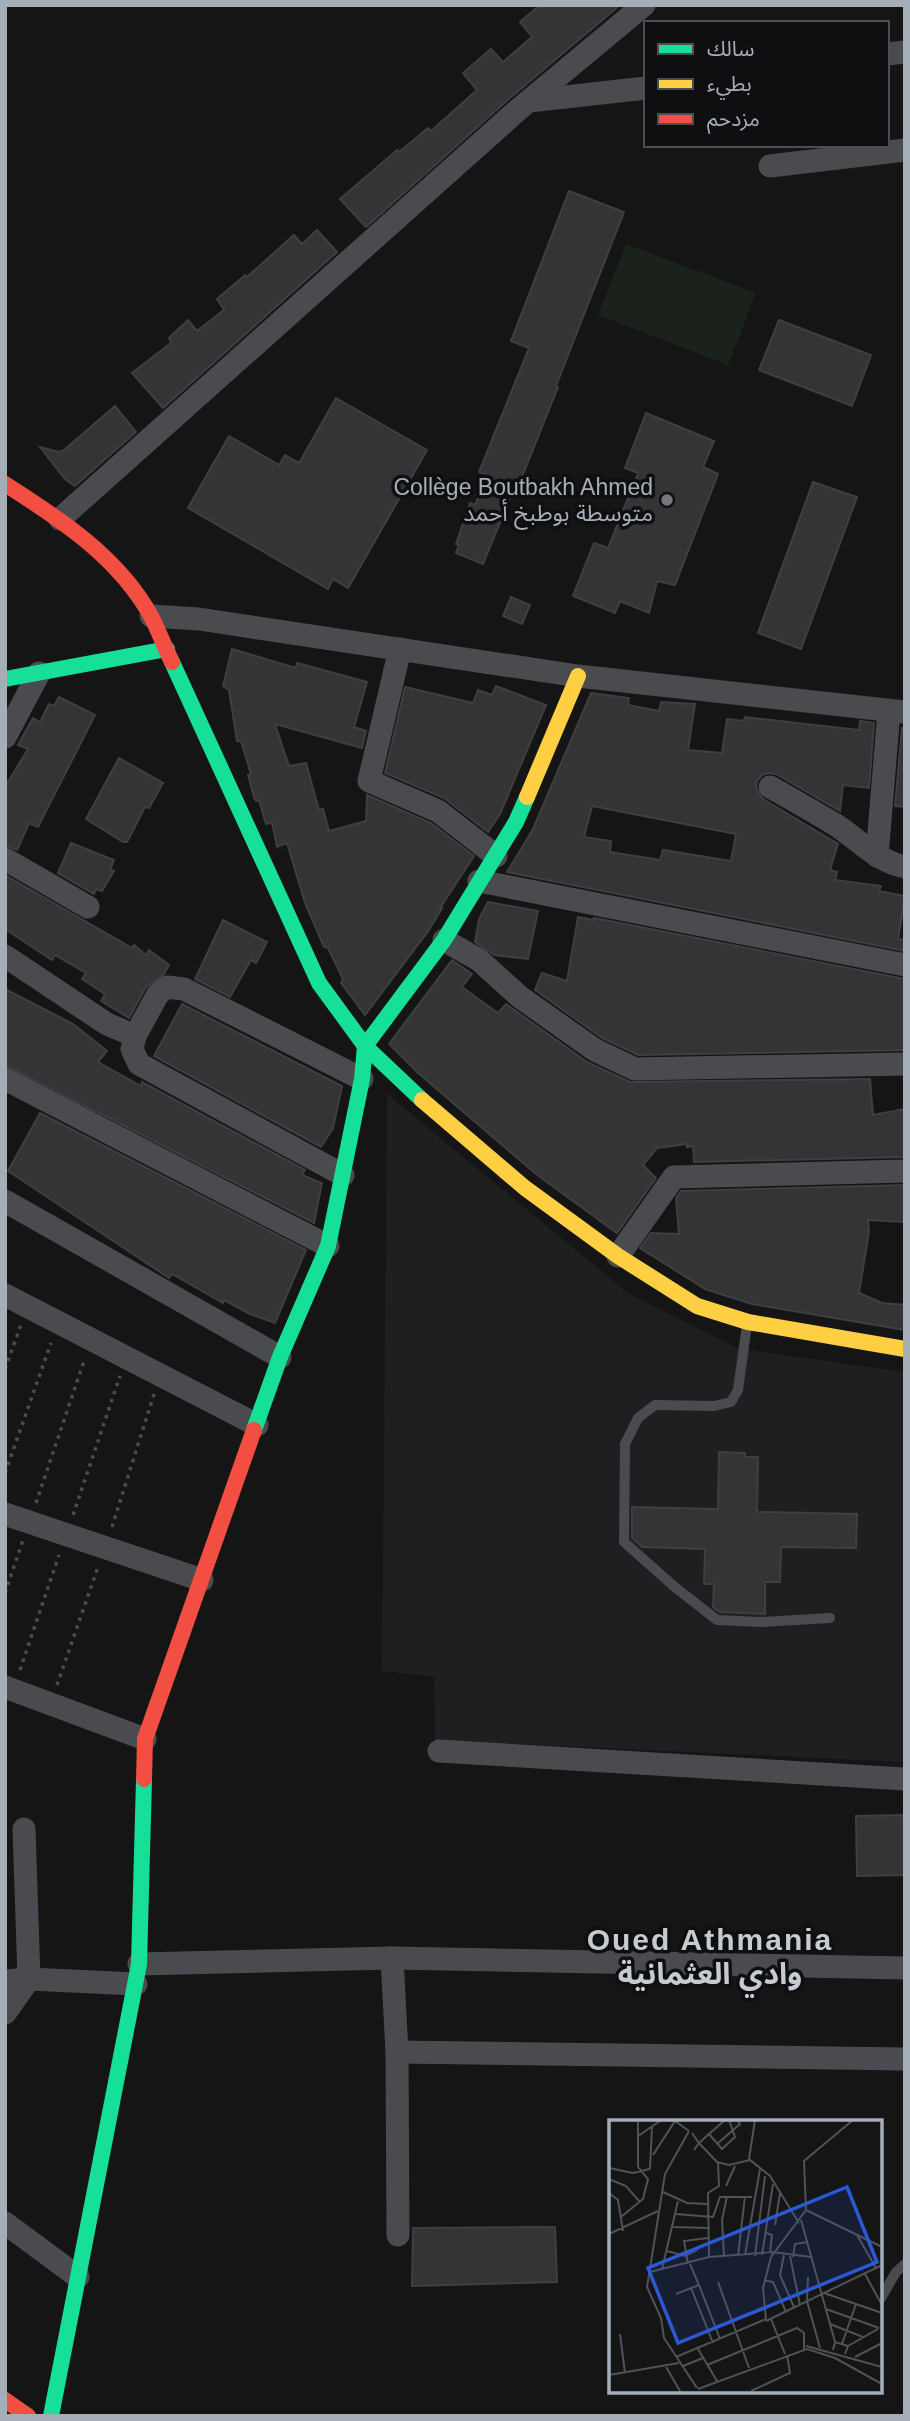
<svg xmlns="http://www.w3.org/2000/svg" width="910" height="2421" font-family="Arial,'Noto Sans Arabic',sans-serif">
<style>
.built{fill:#1f1f21}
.green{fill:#1b221b}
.building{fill:#343436;stroke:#3d3f41;stroke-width:2;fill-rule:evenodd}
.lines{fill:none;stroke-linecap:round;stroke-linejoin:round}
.path{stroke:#4b4c50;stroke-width:3.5;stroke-dasharray:3.5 5;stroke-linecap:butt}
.lane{stroke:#494b4e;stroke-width:10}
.street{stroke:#494b4e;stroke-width:23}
.fast{stroke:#16e098;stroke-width:16}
.slow{stroke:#ffcf43;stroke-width:16}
.jam{stroke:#f24e42;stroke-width:16}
.poi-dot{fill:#73787e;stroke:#0f0f11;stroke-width:2.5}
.labels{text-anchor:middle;stroke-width:7;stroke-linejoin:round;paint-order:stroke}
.poi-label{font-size:23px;fill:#a5adb7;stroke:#0f0f11;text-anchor:end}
.district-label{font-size:30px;font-weight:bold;letter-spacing:2px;fill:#c6cbd2;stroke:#0f0f11}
.inset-road{fill:none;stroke:#4f5256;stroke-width:2}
.view{fill:#2b58d5;fill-opacity:0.15;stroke:#2b58d5;stroke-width:3.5}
.inset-edge{fill:none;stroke:#a5adb7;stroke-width:3.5}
</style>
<rect width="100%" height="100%" fill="#151515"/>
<path class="built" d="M 387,1094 L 628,1293 L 740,1349 L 905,1372 L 905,1762 L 435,1740 L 434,1677 L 382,1671 Z"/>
<path class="green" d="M 626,244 L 756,293 L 728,365 L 598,315 Z"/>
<g class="building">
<path d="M 540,5 L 620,5 L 510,98 L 366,227 L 340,199 L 397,150 L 399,152 L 428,128 L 431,131 L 477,90 L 463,73 L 491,49 L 503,62 L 532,37 L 520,22 Z"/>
<path d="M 569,191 L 624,212 L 556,386 L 558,387 L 518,487 L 515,486 L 483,564 L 456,553 L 459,545 L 456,544 L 470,503 L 475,505 L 488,475 L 479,472 L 529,348 L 511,341 Z"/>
<path d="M 317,230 L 337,252 L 163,408 L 132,373 L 171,343 L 169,338 L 188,320 L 197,331 L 224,310 L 217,299 L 245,275 L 247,277 L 294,235 L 302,244 Z"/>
<path d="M 779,320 L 871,355 L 852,406 L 759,370 Z"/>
<path d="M 336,398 L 427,450 L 348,588 L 333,579 L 328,589 L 188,508 L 229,436 L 279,465 L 285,455 L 299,463 Z"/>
<path d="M 115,406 L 136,432 L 75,486 L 65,479 L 40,447 L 59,452 L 64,450 Z"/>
<path d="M 646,413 L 714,441 L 703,467 L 718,474 L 675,585 L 657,581 L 649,613 L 620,601 L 615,613 L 573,596 L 594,543 L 608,548 L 638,473 L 625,468 Z"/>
<path d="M 813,482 L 857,497 L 801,649 L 758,633 Z"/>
<path d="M 511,597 L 530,605 L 522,624 L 503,616 Z"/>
<path d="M 232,649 L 296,668 L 297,663 L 367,682 L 354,727 L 366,731 L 362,748 L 275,724 L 289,766 L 306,763 L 319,810 L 323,809 L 329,831 L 366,821 L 367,795 L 431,823 L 474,856 L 440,908 L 442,908 L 429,930 L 365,1015 L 341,983 L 343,979 L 328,948 L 324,947 L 305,903 L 287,843 L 277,847 L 272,822 L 266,824 L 259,800 L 256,801 L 254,797 L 248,775 L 251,774 L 241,741 L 237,741 L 229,690 L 223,686 Z"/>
<path d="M 496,686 L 546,705 L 500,814 L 488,832 L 444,798 L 385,773 L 405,687 L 473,703 L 478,690 L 492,695 Z"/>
<path d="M 591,693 L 629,698 L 628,705 L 659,711 L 661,702 L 695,704 L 688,750 L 722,753 L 727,719 L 744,721 L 745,717 L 859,730 L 860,721 L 874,723 L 869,788 L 843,785 L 840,811 L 776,774 L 769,773 L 762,775 L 757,781 L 756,788 L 763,799 L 838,844 L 830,870 L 837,872 L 835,880 L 881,886 L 879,891 L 905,896 L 898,939 L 905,940 L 905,951 L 507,872 L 533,829 ZM 592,806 L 736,834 L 731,861 L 663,850 L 660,860 L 610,852 L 611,841 L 584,837 Z"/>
<path d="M 59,697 L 95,715 L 38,827 L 29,823 L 17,850 L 5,845 L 5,787 L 28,749 L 18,745 L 33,718 L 40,722 L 49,704 L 54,706 Z"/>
<path d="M 902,728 L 905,728 L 905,807 L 895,806 Z"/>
<path d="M 119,758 L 163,783 L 149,808 L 145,807 L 127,842 L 123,842 L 86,819 Z"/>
<path d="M 71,843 L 114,860 L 110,869 L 114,871 L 102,891 L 96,889 L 94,894 L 58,873 Z"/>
<path d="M 5,875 L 132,948 L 134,945 L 146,955 L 149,950 L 169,965 L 164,974 L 146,987 L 129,1018 L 101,1001 L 105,994 L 82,979 L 86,973 L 55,955 L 52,960 L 5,929 Z"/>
<path d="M 488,902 L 538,911 L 528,959 L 494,955 L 475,942 L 479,919 Z"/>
<path d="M 578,917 L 593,920 L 594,918 L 905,979 L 905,1050 L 638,1055 L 602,1038 L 535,990 L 542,973 L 567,981 Z"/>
<path d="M 223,920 L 267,942 L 256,963 L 251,960 L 230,997 L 195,979 Z"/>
<path d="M 452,960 L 472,974 L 462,987 L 498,1013 L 506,1004 L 587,1062 L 630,1082 L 870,1079 L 873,1115 L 905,1109 L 905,1157 L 694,1162 L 693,1146 L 687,1147 L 687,1144 L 657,1148 L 643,1165 L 656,1178 L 617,1233 L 536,1174 L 418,1073 L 389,1044 Z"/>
<path d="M 5,989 L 73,1024 L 107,1051 L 98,1062 L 141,1086 L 142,1082 L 305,1170 L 302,1175 L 322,1183 L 314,1223 L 5,1065 Z"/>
<path d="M 182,1004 L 342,1086 L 333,1128 L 321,1147 L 154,1056 Z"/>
<path d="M 40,1113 L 306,1250 L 275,1323 L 250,1314 L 224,1300 L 223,1303 L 172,1274 L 169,1278 L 8,1171 Z"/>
<path d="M 905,1185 L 905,1222 L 868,1220 L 869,1232 L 859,1293 L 882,1303 L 905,1305 L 905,1330 L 752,1304 L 705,1289 L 640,1248 L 651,1233 L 679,1234 L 676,1198 L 681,1191 Z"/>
<path d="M 719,1452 L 745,1453 L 745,1457 L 758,1457 L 757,1512 L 857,1514 L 856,1548 L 781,1547 L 780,1582 L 765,1582 L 765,1614 L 720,1612 L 713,1607 L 714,1584 L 704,1584 L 705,1549 L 642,1547 L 632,1538 L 632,1507 L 718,1509 Z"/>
<path d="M 905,1815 L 905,1875 L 857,1876 L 856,1816 Z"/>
<path d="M 555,2227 L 557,2282 L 412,2286 L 413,2228 Z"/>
</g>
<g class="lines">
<g class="path">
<path d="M 5,1369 L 21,1325"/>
<path d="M 5,1473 L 51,1343"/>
<path d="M 36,1503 L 85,1358"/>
<path d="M 73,1515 L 120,1376"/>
<path d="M 112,1527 L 154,1394"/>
<path d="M 5,1593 L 23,1540"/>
<path d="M 20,1670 L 59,1555"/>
<path d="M 57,1685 L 98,1567"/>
</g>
<g class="lane">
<path d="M 747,1325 L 738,1390 L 731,1402 L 714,1406 L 655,1405 L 638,1418 L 625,1444 L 624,1542 L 676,1588 L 717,1620 L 761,1622 L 830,1618"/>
<path d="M 880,2300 L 896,2272 L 905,2264"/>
</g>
<g class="street">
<path d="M 887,54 L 905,52"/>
<path d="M 529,101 L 646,88"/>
<path d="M 770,166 L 905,150"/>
<path d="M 60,519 L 519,109 L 644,5"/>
<path d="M 151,616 L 199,619 L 578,676 L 905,712"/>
<path d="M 400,649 L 369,781 L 438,811 L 496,856"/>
<path d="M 5,737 L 39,673"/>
<path d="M 770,787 C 792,799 814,812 836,825 C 859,840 876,861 905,867"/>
<path d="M 877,856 L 889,711"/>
<path d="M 5,859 L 88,907"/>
<path d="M 479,881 L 905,965"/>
<path d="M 444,940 L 479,960 L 520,997 L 595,1050 L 635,1069 L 905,1064"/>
<path d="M 5,956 L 107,1024 L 135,1036 L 132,1049 L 139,1064 L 343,1175"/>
<path d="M 135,1036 L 158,994 L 167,987 L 184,989 L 362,1079"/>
<path d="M 5,1079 L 328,1246"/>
<path d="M 5,1201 L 280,1357"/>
<path d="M 618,1256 L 674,1177 L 905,1171"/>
<path d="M 5,1295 L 257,1425"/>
<path d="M 5,1514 L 202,1580"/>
<path d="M 5,1687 L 145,1739"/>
<path d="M 439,1751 L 905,1779"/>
<path d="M 139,1964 L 392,1958"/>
<path d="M 5,1981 L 29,1979 L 136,1984"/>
<path d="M 5,2013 L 29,1979 L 24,1829"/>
<path d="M 397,2052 L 905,2059"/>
<path d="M 5,2223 L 78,2277"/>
<path d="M 398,2235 L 397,2052 L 392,1958 L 905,1968"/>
</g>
<g class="fast">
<path d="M 172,662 L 319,983 L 365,1046 L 422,1100"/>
<path d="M 5,679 L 167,649"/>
<path d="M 254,1430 L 280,1357 L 328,1246 L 362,1079 L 365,1046 L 444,940 L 516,822 L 527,797"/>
<path d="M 51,2416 L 139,1964 L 144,1779"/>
</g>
<g class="slow">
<path d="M 527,797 L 578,676"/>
<path d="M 422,1100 L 525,1188 L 618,1256 L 697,1306 L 748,1322 L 905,1349"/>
</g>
<g class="jam">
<path d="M 5,484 C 60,519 120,558 152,618 C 159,632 165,648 172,662"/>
<path d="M 144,1779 L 145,1739 L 254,1430"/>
<path d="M 5,2400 L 28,2416"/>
</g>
</g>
<circle class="poi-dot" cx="667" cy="500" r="7"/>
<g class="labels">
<g class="poi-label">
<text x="653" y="495">Collège Boutbakh Ahmed<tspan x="653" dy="26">متوسطة بوطبخ أحمد</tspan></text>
</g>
<g class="district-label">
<text x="710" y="1950">Oued Athmania<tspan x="710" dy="34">وادي العثمانية</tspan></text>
</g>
</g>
<g transform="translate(609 2120)">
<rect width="273" height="273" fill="#151515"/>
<path class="inset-road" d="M 146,0 L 140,39 L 161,56 L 190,103M 80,11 L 56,54 L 38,167 L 52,198 L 55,218 L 88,268M 83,13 L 90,23 L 100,14 L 113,29 L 126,17 L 120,0M 100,14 L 116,0M 29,16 L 51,1M 108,24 L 131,4 L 128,0M 85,30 L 90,23 L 108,42 L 120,45 L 141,40M 44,35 L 66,1 L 80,11M 0,48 L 24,53 L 41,49 L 43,7M 0,59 L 17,66 L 31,82M 117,66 L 126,46M 54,72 L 78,83 L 99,84M 0,73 L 9,80 L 14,111M 197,90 L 273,127M 67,94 L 104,97 L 111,77 L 143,77M 12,97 L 34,79 L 39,59 L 29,47 L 29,2M 192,100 L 226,222M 166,105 L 171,73M 64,107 L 101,108M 157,113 L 163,115 L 161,133M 0,114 L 49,91M 248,115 L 267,148M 58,131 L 76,136 L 88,130M 136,135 L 151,49M 153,135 L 164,64M 175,135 L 171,155 L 185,187M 115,136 L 113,100 L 118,76M 129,136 L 136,76M 146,136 L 156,56M 181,136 L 191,185M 100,137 L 99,73 L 110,66 L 109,43M 184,137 L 186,124 L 198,122M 79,144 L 75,121 L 99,118M 81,144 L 90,165M 53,149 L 69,81M 41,152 L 100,137 L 164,132 L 202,137M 256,154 L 273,185M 199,157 L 198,181 L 211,228M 155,160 L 164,162 L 177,192M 109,162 L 140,248M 82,168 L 104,223M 215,173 L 273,193M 67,174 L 90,165 L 111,219M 217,189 L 270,208M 162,199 L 176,234M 157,201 L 273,145M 221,204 L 254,217M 11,214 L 16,253M 233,224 L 247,184M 197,226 L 273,247M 239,226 L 269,209M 89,229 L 108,261M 224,230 L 226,222 L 239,226 L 236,234M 67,237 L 157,199 L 154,168 L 162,137 L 197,90 L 195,41 L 244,0M 246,237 L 273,223M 56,245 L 72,273M 98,245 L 188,208 L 195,213 L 195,230M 74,246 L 94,238M 0,255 L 70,243M 89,269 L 198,229 L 226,238 L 273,264M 142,271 L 181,253 L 178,235"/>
<path class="view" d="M 238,67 L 268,142 L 69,223 L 39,148 Z"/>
<rect width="273" height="273" class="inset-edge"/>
</g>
<rect width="910" height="2421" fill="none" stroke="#a5adb7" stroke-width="14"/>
<rect x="644" y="21" width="245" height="126" fill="#0f0f11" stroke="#4b4e53" stroke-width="2"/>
<rect x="658" y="44" width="35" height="10" fill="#16e098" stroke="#4b4e53" stroke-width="2"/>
<text x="707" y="56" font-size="21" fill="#a5adb7">سالك</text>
<rect x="658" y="79" width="35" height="10" fill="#ffcf43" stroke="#4b4e53" stroke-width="2"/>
<text x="707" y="91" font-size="21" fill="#a5adb7">بطيء</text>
<rect x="658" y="114" width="35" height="10" fill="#f24e42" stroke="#4b4e53" stroke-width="2"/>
<text x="707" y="126" font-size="21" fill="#a5adb7">مزدحم</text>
</svg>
